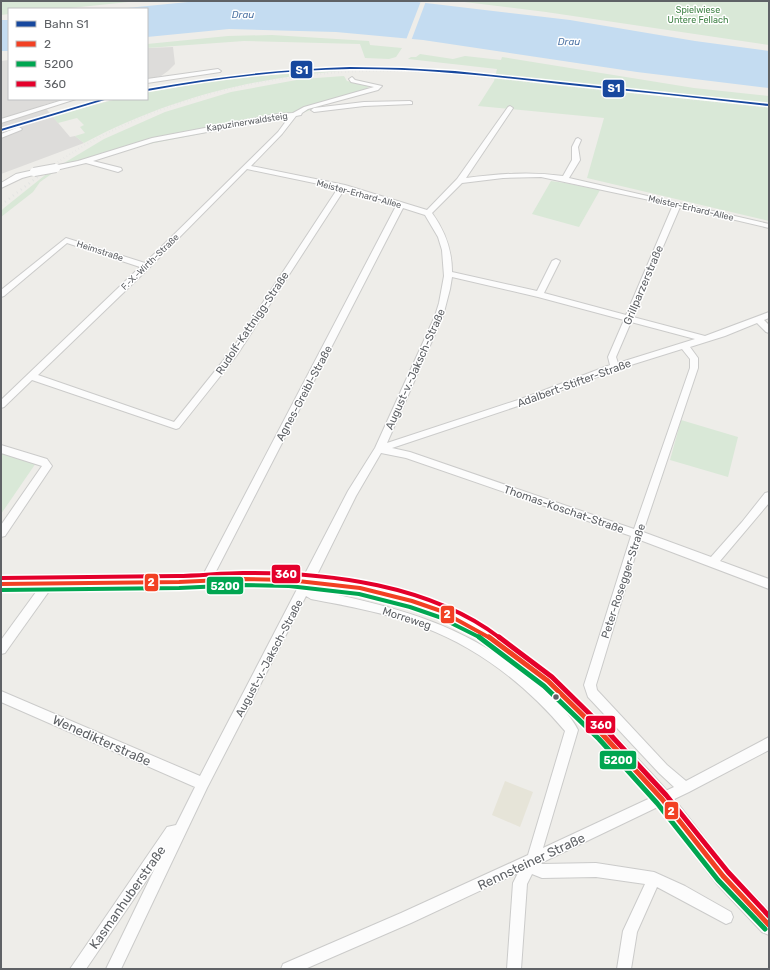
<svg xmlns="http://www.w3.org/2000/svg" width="770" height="970" font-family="Rubik,sans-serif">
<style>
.commercial{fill:#e6e4d8}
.industrial{fill:#dddcda}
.green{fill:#d9e8d7}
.water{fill:#c4dcf1}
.pier{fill:#eeede9}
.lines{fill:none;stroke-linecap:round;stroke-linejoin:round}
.minor-casing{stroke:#cbcbca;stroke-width:2}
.secondary-casing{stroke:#cbcbca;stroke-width:2}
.minor{fill:#fcfcfc;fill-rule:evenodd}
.secondary{fill:#fcfcfc;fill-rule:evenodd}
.rail-far1{stroke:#e3e4e3;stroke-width:2;stroke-dasharray:0.5 3;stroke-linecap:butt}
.rail{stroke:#e3e4e3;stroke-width:2.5;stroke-dasharray:1 4;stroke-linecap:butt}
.minor-bridge-casing{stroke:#cbcbca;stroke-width:10;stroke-linecap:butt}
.minor-bridge{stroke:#fcfcfc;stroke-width:8}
.bus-1-far1-casing{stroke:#fff;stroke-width:7}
.bus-1-casing{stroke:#fff;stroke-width:8}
.bus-2-far1-casing{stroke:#fff;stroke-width:7}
.bus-2-casing{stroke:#fff;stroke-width:8}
.bus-3-far1-casing{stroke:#fff;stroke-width:7}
.bus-3-casing{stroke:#fff;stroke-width:8}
.bus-1-far1{stroke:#f24023;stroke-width:4}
.bus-1{stroke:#f24023;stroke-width:5}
.bus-2-far1{stroke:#00a651;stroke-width:4}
.bus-2{stroke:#00a651;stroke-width:5}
.bus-3-far1{stroke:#e4002b;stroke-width:4}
.bus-3{stroke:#e4002b;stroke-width:5}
.rail-1-casing{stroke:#fff;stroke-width:3}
.rail-1{fill:#17489e;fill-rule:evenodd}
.bus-dot{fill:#5f6266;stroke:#fff;stroke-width:1.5}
.labels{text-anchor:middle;stroke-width:3;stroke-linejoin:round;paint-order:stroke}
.far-park-label{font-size:9px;fill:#418347;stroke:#fff}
.far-street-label{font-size:9px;fill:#5f6266;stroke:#fff}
.far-water-label{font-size:10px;font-style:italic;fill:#5076a6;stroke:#fff}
.street-label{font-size:11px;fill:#5f6266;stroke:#fff}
.near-street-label{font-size:13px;fill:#5f6266;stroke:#fff}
.line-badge{stroke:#fff;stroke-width:1.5}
.badge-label{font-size:11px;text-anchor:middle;font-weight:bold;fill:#fff}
</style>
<rect width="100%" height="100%" fill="#eeede9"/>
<path class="commercial" d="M 505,781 L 533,792 L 520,827 L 492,815 Z"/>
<g class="industrial">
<path d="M 173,47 L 175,64 L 168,71 L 161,76 L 147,79 L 147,48 Z"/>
<path d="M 9,60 L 9,99 L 63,99 L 43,105 L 70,137 L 75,136 L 84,143 L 1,174 L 1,61 Z"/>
</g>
<g class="green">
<path d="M 1,1 L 138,1 L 61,9 L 9,9 L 9,14 L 1,15 Z"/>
<path d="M 456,1 L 769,1 L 769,45 L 546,12 Z"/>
<path d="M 272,35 L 369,41 L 370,45 L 402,48 L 396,57 L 389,59 L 365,58 L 360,44 L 244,41 L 147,48 L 147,44 L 228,36 Z"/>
<path d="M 420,54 L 453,59 L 465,56 L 501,60 L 502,57 L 694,88 L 769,96 L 769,221 L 587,178 L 604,118 L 478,106 L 494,81 L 497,69 L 408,59 L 411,57 L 416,57 Z"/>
<path d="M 339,71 C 246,79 168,99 84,143 L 75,136 L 85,133 L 80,127 L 84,125 L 77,118 L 58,123 L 52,116 L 117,99 L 147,99 L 147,92 L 214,81 L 253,76 Z"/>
<path d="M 344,76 L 347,81 L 370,85 L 365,90 L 332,101 L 298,115 L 149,144 L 69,166 L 64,163 L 104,139 L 165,112 L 231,92 L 302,79 Z"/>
<path d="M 57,170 L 40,182 L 33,192 L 1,217 L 1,211 L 4,208 L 49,172 Z"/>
<path d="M 551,181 L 565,183 L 600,190 L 579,227 L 532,214 Z"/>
<path d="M 681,420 L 738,437 L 728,477 L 670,460 Z"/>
<path d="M 1,452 L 36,463 L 1,514 Z"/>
</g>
<g class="water">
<path d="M 198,1 L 409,1 L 570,20 L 695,41 L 769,51 L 769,88 L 637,72 L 423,40 L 336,32 L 229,29 L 147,37 L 147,9 L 117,9 Z"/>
<rect x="1" y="20" width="8" height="31"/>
</g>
<path class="pier" d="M 421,1 L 426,1 L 411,41 L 406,40 Z"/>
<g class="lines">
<defs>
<g id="minor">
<path d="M 218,69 L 221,71 L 220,72 L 147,83 L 147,79 Z"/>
<path d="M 352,77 L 355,80 L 382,86 L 378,90 L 308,109 L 302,113 L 301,115 L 296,116 L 282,134 L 251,166 L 345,185 L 427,210 L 457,179 L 508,107 L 510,106 L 513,108 L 466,178 C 499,174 529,171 563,176 L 572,160 L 572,147 L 576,139 L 578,138 L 581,140 L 578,147 L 580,160 L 569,178 L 769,224 L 769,228 L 680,207 L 633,317 L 705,336 L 769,312 L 769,318 L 764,320 L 769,325 L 769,333 L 766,332 L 757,323 L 725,336 L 690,347 L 698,358 L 698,368 L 643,532 L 711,557 L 742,522 L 765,493 L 769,492 L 769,503 L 720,561 L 769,579 L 769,589 L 640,540 L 596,685 L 597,690 L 667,765 L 686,781 L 769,737 L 769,750 L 689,792 L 541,863 L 542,864 L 596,863 L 654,872 L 685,886 L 731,912 L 733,917 L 731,922 L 726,924 L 657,887 L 637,932 L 631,969 L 617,969 L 623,931 L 645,884 L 596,877 L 542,878 L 532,874 L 527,884 L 521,969 L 507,969 L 513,883 L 518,873 L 411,923 L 305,969 L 281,969 L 283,964 L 401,913 L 528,855 L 565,731 C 527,686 479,648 423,627 C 387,613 348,606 311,599 L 306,596 L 207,788 L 121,969 L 106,969 L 155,868 L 86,969 L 70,969 L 167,827 L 176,825 L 195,787 L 1,702 L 1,691 L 200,776 L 348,491 L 375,448 L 435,316 L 439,303 L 444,276 L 442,250 L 438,237 L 425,215 L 403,208 L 210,583 L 206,585 L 202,583 L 201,580 L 202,577 L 396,206 L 344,190 L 237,355 L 179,428 L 176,429 L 32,380 L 4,407 L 1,408 L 1,400 L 140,267 L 67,243 L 4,296 L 1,297 L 1,290 L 66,238 L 145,263 L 278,132 L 289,117 L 153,142 L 93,161 L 121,168 L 122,170 L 118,172 L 86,163 L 56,170 L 53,170 L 53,166 L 78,161 L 152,138 L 278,114 L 293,113 L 304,107 L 374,87 L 351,82 L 349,79 ZM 247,169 L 338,188 L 231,351 L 174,422 L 38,375 L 149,268 ZM 541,177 L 673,205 L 626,315 L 544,293 L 560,261 L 556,259 L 552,261 L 537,291 L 452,272 C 452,249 445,231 432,213 L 462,183 L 503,178 ZM 452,277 L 538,297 L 624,320 L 608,357 L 610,365 L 521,399 L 387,443 L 443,316 L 450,289 ZM 631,322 L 695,339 L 618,363 L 616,357 ZM 682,349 L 690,359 L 690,368 L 634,529 L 410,452 L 392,448 L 527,403 L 618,369 ZM 381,453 L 406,458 L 631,536 L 584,685 L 588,697 L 659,773 L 674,787 L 543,848 L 578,730 C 571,715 554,700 542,689 C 473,627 403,608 314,590 L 311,587 L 356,496 Z"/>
<path d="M 66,99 L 76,99 L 1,123 L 1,119 Z"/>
<path d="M 410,101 L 412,102 L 412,104 L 364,106 L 314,112 L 311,110 L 314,108 L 364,102 Z"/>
<path d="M 19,127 L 22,129 L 21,130 L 1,138 L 1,134 Z"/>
<path d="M 34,170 L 37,170 L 37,174 L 22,178 L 1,188 L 1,183 L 16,174 Z"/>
<path d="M 1,445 L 47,459 L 52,466 L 5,536 L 1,537 L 1,525 L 42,466 L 1,453 Z"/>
<path d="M 48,579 L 52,581 L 53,584 L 52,587 L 5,653 L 1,654 L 1,640 L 44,581 Z"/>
</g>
<path id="secondary" d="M 243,573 C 311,574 383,579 446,606 C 498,628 542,664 582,703 C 612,732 642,762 669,793 C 689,817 708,843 728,868 C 741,883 756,897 769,911 L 769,935 L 762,932 L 716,883 L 656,805 L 597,741 L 542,686 L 478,638 L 436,616 L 412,608 L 360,594 L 289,586 L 243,585 L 179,588 L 1,590 L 1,578 L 179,576 Z"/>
</defs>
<use href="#minor" class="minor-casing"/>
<use href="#secondary" class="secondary-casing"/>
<use href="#minor" class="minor"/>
<use href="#secondary" class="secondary"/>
<path class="rail-far1" d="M 52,166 C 143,103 257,74 367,71 C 429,69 491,78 552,85 C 624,93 697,100 769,108"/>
<path class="rail" d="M 1,205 L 53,165"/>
<defs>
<path id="minor-bridge" d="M 34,172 L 56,168"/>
</defs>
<use href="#minor-bridge" class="minor-bridge-casing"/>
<use href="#minor-bridge" class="minor-bridge"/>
<defs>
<path id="bus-1-far1" d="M 1,584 L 179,582 L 243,579 L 289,580 L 360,588 L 412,601 L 441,611 L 490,638"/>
<path id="bus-1" d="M 489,637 L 548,681 L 603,735 L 662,799 L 723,876 L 769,925"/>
<path id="bus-2-far1" d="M 1,590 L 179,588 L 243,585 L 289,586 L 359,594 L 410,607 L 439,617 L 481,638"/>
<path id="bus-2" d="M 479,637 L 544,686 L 599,739 L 657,803 L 718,880 L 765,929"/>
<path id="bus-3-far1" d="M 1,578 C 60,577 118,577 177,576 C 199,576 221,573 243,573 C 328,572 431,585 500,638"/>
<path id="bus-3" d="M 499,637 L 552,677 L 607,731 L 666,795 L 728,872 L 769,916"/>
</defs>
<use href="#bus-1-far1" class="bus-1-far1-casing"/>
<use href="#bus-1" class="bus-1-casing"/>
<use href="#bus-2-far1" class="bus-2-far1-casing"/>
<use href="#bus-2" class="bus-2-casing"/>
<use href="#bus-3-far1" class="bus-3-far1-casing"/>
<use href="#bus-3" class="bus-3-casing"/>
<use href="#bus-1-far1" class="bus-1-far1"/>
<use href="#bus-1" class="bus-1"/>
<use href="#bus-2-far1" class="bus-2-far1"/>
<use href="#bus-2" class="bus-2"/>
<use href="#bus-3-far1" class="bus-3-far1"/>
<use href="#bus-3" class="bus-3"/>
<defs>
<g id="rail-1">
<path d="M 350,67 L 402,68 L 455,71 L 769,104 L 769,106 C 699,98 629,91 560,84 C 490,76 420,68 350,69 C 282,70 214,79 147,91 L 147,89 C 214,77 282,69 350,67 Z"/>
<path d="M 102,99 L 108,99 L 1,131 L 1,129 Z"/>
</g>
</defs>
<use href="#rail-1" class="rail-1-casing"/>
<use href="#rail-1" class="rail-1"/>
</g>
<circle class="bus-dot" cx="556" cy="697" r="3.5"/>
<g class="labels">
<g class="far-park-label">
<text x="698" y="13">Spielwiese<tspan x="698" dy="10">Untere Fellach</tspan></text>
</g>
<g class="far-street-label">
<text transform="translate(247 122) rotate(-9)" y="3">Kapuzinerwaldsteig</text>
<text transform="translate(359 194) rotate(15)" y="3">Meister-Erhard-Allee</text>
<text transform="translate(691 208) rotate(13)" y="3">Meister-Erhard-Allee</text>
<text transform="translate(100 251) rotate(18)" y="3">Heimstraße</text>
<text transform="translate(150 262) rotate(-44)" y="3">F.-X.-Wirth-Straße</text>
</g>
<g class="far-water-label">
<text x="243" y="18">Drau</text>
<text x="569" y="45">Drau</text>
</g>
<g class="street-label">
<text transform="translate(643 285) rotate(-67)" y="4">Grillparzerstraße</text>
<text transform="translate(252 323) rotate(-56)" y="4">Rudolf-Kattnigg-Straße</text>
<text transform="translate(415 369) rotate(-66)" y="4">August-v.-Jaksch-Straße</text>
<text transform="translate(574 383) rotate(-20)" y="4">Adalbert-Stifter-Straße</text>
<text transform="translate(304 393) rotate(-62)" y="4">Agnes-Greibl-Straße</text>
<text transform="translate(564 509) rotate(19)" y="4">Thomas-Koschat-Straße</text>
<text transform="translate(623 581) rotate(-72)" y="4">Peter-Rosegger-Straße</text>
<text transform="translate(407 618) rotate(18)" y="4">Morreweg</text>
<text transform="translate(269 658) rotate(-62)" y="4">August-v.-Jaksch-Straße</text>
</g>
<g class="near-street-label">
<text transform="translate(102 740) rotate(24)" y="5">Wenedikterstraße</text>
<text transform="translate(531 861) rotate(-25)" y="5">Rennsteiner Straße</text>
<text transform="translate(127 897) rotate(-55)" y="5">Kasmanhuberstraße</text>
</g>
</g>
<g class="line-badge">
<rect x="290" y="60" width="23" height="19" rx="4" fill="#17489e"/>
<rect x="602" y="79" width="23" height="19" rx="4" fill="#17489e"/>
<rect x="271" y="564" width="30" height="20" rx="4" fill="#e4002b"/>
<rect x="144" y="573" width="15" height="19" rx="4" fill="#f24023"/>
<rect x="206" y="576" width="38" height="19" rx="4" fill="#00a651"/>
<rect x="440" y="605" width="15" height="19" rx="4" fill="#f24023"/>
<rect x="585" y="715" width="31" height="19" rx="4" fill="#e4002b"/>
<rect x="599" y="750" width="38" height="20" rx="4" fill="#00a651"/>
<rect x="664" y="801" width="15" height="19" rx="4" fill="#f24023"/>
</g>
<g class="badge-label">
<text x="302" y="74">S1</text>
<text x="614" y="92">S1</text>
<text x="286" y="578">360</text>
<text x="151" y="586">2</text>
<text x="225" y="590">5200</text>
<text x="447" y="618">2</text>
<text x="601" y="729">360</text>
<text x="618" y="764">5200</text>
<text x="671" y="815">2</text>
</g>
<rect width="770" height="970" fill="none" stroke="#5f6266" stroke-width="4"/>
<rect x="8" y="8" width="140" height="92" fill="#ffffff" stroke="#bfc0c2"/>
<rect x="16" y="21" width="20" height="6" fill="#17489e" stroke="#bfc0c2"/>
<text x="44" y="28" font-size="12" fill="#5f6266">Bahn S1</text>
<rect x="16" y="41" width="20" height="6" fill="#f24023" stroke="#bfc0c2"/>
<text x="44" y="48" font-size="12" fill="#5f6266">2</text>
<rect x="16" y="61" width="20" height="6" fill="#00a651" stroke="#bfc0c2"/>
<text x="44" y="68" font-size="12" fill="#5f6266">5200</text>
<rect x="16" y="81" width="20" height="6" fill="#e4002b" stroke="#bfc0c2"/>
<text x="44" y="88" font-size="12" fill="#5f6266">360</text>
</svg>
